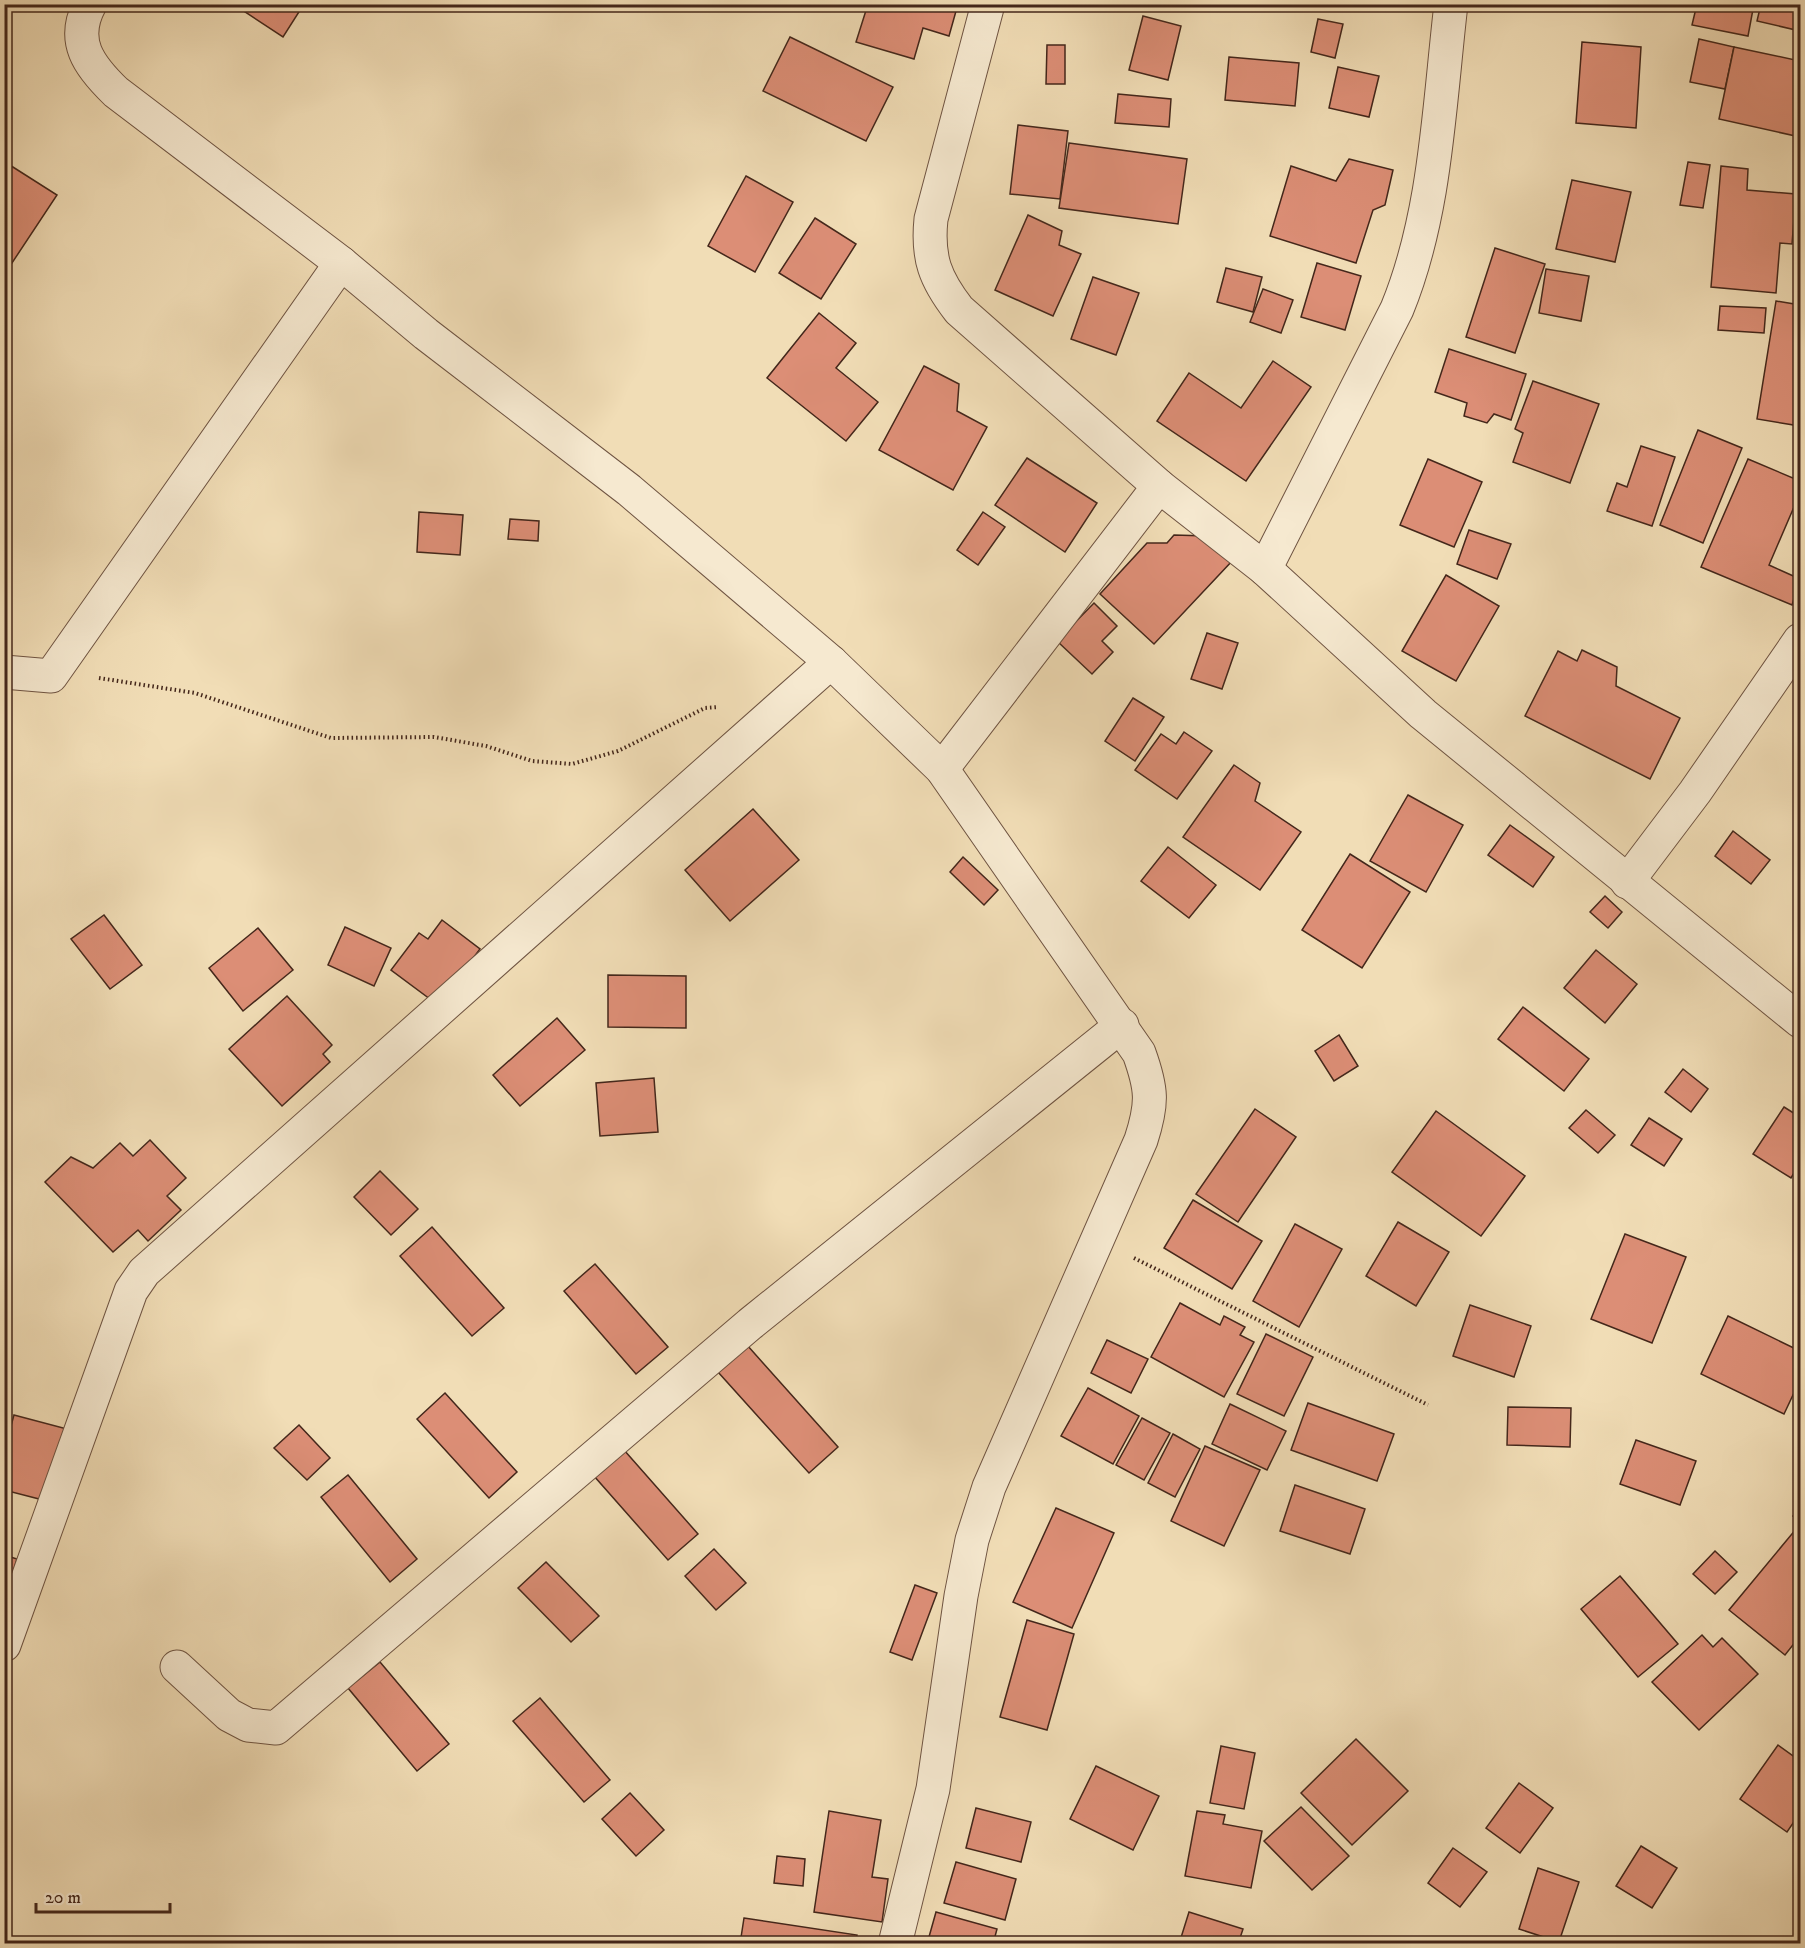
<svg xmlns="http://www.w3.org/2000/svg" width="1805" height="1948" font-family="'IM FELL DW Pica',serif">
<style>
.building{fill:#dc8e76;stroke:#44271b;stroke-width:1.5}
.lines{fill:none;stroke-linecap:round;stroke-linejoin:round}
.minor-casing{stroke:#6f5442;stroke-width:35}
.path{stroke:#44271b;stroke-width:4;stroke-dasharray:1.5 3;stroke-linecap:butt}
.minor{stroke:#f6e9d0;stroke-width:33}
</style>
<rect width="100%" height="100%" fill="#f1ddb6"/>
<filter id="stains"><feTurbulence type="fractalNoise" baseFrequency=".00333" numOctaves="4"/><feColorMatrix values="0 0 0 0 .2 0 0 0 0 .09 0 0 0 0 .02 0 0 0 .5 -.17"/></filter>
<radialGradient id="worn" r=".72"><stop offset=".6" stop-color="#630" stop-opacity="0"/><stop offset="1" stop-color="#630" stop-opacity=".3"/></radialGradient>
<g class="building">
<path d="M 233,4 L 304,4 L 283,37 Z"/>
<path d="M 868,4 L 958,4 L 949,36 L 923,28 L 914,59 L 856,42 Z"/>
<path d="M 1697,4 L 1754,4 L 1748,36 L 1692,25 Z"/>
<path d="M 1761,4 L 1800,4 L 1800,31 L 1757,21 Z"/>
<path d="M 1143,16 L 1181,26 L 1168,80 L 1129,70 Z"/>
<path d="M 1318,19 L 1343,24 L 1335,58 L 1311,52 Z"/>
<path d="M 790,37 L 893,87 L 866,141 L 763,91 Z"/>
<path d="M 1699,39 L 1734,47 L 1725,89 L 1690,82 Z"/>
<path d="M 1582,42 L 1641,47 L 1636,128 L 1576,123 Z"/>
<path d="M 1047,45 L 1065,45 L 1065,84 L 1046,84 Z"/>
<path d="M 1734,47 L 1800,61 L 1800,137 L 1719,119 Z"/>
<path d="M 1229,57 L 1299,63 L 1295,106 L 1225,100 Z"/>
<path d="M 1338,67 L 1379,76 L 1369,117 L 1329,108 Z"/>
<path d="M 1118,94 L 1171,99 L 1169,127 L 1115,123 Z"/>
<path d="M 1018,125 L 1068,131 L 1060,199 L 1010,194 Z"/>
<path d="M 1069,143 L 1187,159 L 1178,224 L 1059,208 Z"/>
<path d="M 1349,159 L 1393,170 L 1385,205 L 1373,210 L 1356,263 L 1270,236 L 1291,166 L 1336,181 Z"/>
<path d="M 5,162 L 57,195 L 4,275 L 4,163 Z"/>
<path d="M 1688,162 L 1710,165 L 1703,208 L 1680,205 Z"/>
<path d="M 1721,166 L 1748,169 L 1747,190 L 1796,194 L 1792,244 L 1780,243 L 1776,293 L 1711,287 Z"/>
<path d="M 746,176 L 793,202 L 755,272 L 708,246 Z"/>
<path d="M 1572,180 L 1631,192 L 1615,262 L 1556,249 Z"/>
<path d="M 1028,215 L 1062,231 L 1059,245 L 1081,254 L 1053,316 L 995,290 Z"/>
<path d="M 815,218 L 856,244 L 821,299 L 779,273 Z"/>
<path d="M 1495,248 L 1545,264 L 1515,353 L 1466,337 Z"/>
<path d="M 1317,263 L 1361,276 L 1345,330 L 1301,317 Z"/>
<path d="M 1226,268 L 1262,277 L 1253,312 L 1217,302 Z"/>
<path d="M 1546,269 L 1589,276 L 1581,321 L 1539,313 Z"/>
<path d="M 1093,277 L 1139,293 L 1116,355 L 1071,339 Z"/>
<path d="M 1263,289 L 1293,300 L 1281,333 L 1250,322 Z"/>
<path d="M 1776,301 L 1800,305 L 1800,426 L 1757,419 Z"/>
<path d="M 1720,306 L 1766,308 L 1764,333 L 1718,330 Z"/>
<path d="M 819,313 L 856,343 L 836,368 L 878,402 L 846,441 L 767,378 Z"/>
<path d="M 1449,349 L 1526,374 L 1511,420 L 1494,414 L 1487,423 L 1464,416 L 1467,403 L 1435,392 Z"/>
<path d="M 1273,361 L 1311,387 L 1246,481 L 1157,421 L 1189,373 L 1241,408 Z"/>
<path d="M 924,366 L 959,384 L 957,411 L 987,427 L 953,490 L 879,450 Z"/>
<path d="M 1533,381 L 1599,404 L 1570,483 L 1513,462 L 1523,433 L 1515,429 Z"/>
<path d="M 1698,430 L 1742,448 L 1703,543 L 1660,525 Z"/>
<path d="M 1641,446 L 1675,457 L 1652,526 L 1607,511 L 1617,483 L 1627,487 Z"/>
<path d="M 1027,458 L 1097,503 L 1065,552 L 995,505 Z"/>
<path d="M 1428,459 L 1482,482 L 1454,547 L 1400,525 Z"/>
<path d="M 1748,459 L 1800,481 L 1800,493 L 1769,565 L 1800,579 L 1792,605 L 1701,567 Z"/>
<path d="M 419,512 L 463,515 L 460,555 L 417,552 Z"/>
<path d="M 983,512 L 1005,527 L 978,565 L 957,550 Z"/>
<path d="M 510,519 L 539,521 L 538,541 L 508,539 Z"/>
<path d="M 1469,530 L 1511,544 L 1497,579 L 1457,564 Z"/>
<path d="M 1174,535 L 1207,536 L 1233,560 L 1154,644 L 1100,594 L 1147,543 L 1167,543 Z"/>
<path d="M 1446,575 L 1499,606 L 1456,681 L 1402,651 Z"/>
<path d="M 1094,603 L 1117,626 L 1102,641 L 1113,652 L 1092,674 L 1057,641 Z"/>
<path d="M 1207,633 L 1238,643 L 1222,689 L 1191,679 Z"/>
<path d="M 1582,650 L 1617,667 L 1616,686 L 1680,718 L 1650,779 L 1525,716 L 1558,651 L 1577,661 Z"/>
<path d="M 1133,698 L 1164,717 L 1135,761 L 1105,741 Z"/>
<path d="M 1184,732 L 1212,751 L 1177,799 L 1135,770 L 1161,734 L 1176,744 Z"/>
<path d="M 1234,765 L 1260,783 L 1255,801 L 1301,832 L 1260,890 L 1183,837 Z"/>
<path d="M 1408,795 L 1463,825 L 1426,892 L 1370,861 Z"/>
<path d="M 753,809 L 799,860 L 730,921 L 685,870 Z"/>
<path d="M 1510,825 L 1554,857 L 1533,887 L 1488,855 Z"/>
<path d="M 1733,831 L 1770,860 L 1751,884 L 1715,856 Z"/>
<path d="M 1168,847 L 1216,885 L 1189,918 L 1141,881 Z"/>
<path d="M 1350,854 L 1410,892 L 1362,968 L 1302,930 Z"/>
<path d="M 963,857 L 998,890 L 984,905 L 950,872 Z"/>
<path d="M 1605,896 L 1622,912 L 1608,928 L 1590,912 Z"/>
<path d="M 104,915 L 142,965 L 110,989 L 71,939 Z"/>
<path d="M 442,920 L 480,949 L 438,1005 L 391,970 L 419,933 L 428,939 Z"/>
<path d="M 345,927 L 391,948 L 374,986 L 328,965 Z"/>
<path d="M 258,928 L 293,970 L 243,1011 L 209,968 Z"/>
<path d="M 1596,950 L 1637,984 L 1605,1023 L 1564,988 Z"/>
<path d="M 608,975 L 686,976 L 686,1028 L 608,1027 Z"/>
<path d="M 287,996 L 332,1045 L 323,1054 L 330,1062 L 282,1106 L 229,1049 Z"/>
<path d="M 1523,1007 L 1589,1059 L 1564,1091 L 1498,1039 Z"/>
<path d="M 557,1018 L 585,1050 L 520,1106 L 493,1075 Z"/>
<path d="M 1339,1035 L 1358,1066 L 1334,1081 L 1315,1051 Z"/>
<path d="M 1683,1069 L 1708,1089 L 1691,1112 L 1665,1092 Z"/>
<path d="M 654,1078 L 658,1132 L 600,1136 L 596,1083 Z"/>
<path d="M 1784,1107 L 1800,1117 L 1800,1163 L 1791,1178 L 1753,1154 Z"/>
<path d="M 1255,1109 L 1296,1137 L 1238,1222 L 1196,1194 Z"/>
<path d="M 1586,1110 L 1615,1135 L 1598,1153 L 1569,1128 Z"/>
<path d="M 1436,1111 L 1525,1176 L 1481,1236 L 1392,1172 Z"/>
<path d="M 1649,1118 L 1682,1139 L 1664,1166 L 1631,1145 Z"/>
<path d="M 150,1140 L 186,1178 L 167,1196 L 181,1210 L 148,1241 L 138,1230 L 113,1252 L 45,1182 L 71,1157 L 93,1168 L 120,1143 L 133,1156 Z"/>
<path d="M 380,1171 L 418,1209 L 391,1235 L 354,1197 Z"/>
<path d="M 1193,1200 L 1262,1241 L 1232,1289 L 1164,1248 Z"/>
<path d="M 1398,1222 L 1449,1252 L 1416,1306 L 1366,1276 Z"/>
<path d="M 1295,1224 L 1342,1249 L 1299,1327 L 1253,1301 Z"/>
<path d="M 432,1227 L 504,1308 L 472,1336 L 400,1256 Z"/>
<path d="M 1625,1234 L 1686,1257 L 1652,1343 L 1591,1319 Z"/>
<path d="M 595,1264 L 668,1347 L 636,1374 L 564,1291 Z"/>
<path d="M 1180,1303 L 1220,1325 L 1224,1316 L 1245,1327 L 1240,1335 L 1254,1342 L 1224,1397 L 1151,1357 Z"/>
<path d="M 1470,1305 L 1531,1326 L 1514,1377 L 1453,1356 Z"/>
<path d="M 1728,1316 L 1800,1351 L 1800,1380 L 1784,1414 L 1701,1374 Z"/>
<path d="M 1266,1334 L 1313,1357 L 1284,1416 L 1237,1394 Z"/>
<path d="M 1107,1340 L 1148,1359 L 1131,1393 L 1091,1373 Z"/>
<path d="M 747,1345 L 838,1447 L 809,1473 L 718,1372 Z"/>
<path d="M 1088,1388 L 1139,1416 L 1113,1464 L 1061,1436 Z"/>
<path d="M 445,1393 L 517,1472 L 489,1498 L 417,1419 Z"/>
<path d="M 1308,1403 L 1394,1434 L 1377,1481 L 1291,1450 Z"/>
<path d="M 1230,1404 L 1286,1431 L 1267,1470 L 1212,1444 Z"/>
<path d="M 1508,1407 L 1571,1408 L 1570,1447 L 1507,1445 Z"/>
<path d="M 14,1415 L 67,1429 L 47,1501 L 4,1490 L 4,1451 Z"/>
<path d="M 1142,1418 L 1170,1433 L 1144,1480 L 1116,1465 Z"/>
<path d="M 299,1425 L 330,1458 L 307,1480 L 274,1448 Z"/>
<path d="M 1173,1434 L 1200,1449 L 1175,1497 L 1148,1483 Z"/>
<path d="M 1636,1440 L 1696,1461 L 1680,1505 L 1620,1484 Z"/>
<path d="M 1205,1446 L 1260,1470 L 1224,1546 L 1171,1521 Z"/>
<path d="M 624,1450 L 698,1534 L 668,1560 L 594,1476 Z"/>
<path d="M 348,1475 L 417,1559 L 390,1582 L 321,1497 Z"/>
<path d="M 1295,1485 L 1365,1509 L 1350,1554 L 1280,1531 Z"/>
<path d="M 1800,1506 L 1800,1521 L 1793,1516 Z"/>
<path d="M 1056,1508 L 1114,1533 L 1072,1628 L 1013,1602 Z"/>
<path d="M 1796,1529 L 1800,1533 L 1800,1636 L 1785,1655 L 1729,1610 Z"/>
<path d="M 714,1549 L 746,1583 L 716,1610 L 685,1576 Z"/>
<path d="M 1715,1551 L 1737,1572 L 1715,1594 L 1693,1574 Z"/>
<path d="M 4,1555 L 17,1559 L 4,1603 Z"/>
<path d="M 546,1562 L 599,1616 L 571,1642 L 518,1588 Z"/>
<path d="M 1620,1576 L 1678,1644 L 1638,1677 L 1581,1609 Z"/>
<path d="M 915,1585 L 937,1593 L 912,1660 L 890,1652 Z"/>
<path d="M 1027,1620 L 1074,1634 L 1047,1730 L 1000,1717 Z"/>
<path d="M 1702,1635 L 1713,1647 L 1722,1638 L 1758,1674 L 1699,1730 L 1652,1682 Z"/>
<path d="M 380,1662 L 449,1744 L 417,1771 L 348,1688 Z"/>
<path d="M 540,1698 L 610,1780 L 584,1802 L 513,1721 Z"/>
<path d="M 1356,1739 L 1408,1791 L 1352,1845 L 1301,1793 Z"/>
<path d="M 1778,1745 L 1800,1761 L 1800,1813 L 1787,1832 L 1740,1799 Z"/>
<path d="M 1221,1746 L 1255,1753 L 1244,1809 L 1210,1803 Z"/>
<path d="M 1096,1766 L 1159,1796 L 1133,1850 L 1070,1819 Z"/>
<path d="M 1519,1783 L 1553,1808 L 1520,1853 L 1486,1828 Z"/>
<path d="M 630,1793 L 664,1830 L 636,1856 L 602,1819 Z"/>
<path d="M 1301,1807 L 1349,1856 L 1312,1890 L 1264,1841 Z"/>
<path d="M 976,1808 L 1031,1822 L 1021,1862 L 966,1848 Z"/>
<path d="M 829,1811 L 881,1820 L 872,1877 L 888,1879 L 882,1922 L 814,1912 Z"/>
<path d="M 1197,1811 L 1225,1815 L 1223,1824 L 1262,1831 L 1251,1888 L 1185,1876 Z"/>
<path d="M 1641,1846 L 1677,1868 L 1652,1908 L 1616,1886 Z"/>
<path d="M 1453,1848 L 1487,1872 L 1460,1907 L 1428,1883 Z"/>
<path d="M 777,1856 L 805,1859 L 803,1886 L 774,1883 Z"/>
<path d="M 956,1862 L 1016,1879 L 1005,1920 L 944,1903 Z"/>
<path d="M 1538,1868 L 1579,1882 L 1559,1942 L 1519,1929 Z"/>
<path d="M 936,1912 L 997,1929 L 993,1944 L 927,1944 Z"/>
<path d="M 1189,1912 L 1243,1929 L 1238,1944 L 1179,1944 Z"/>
<path d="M 744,1918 L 857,1935 L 855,1944 L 740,1944 Z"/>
</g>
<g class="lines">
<defs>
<g id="minor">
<path d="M 90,4 C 70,41 89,66 116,92 L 341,263 L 426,334 L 629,490 L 831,662 L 942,769 L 1139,1053 C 1152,1089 1153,1103 1141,1140 L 989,1487 L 972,1540 L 961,1596 L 933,1789 L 895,1944"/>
<path d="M 988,4 L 931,219 C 927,258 935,279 959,310 L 1159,486 L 1265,569 L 1423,714 L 1800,1021"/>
<path d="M 1265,569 L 1397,309 C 1436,214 1439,106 1451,4"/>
<path d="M 4,672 L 51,676 L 341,263"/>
<path d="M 942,769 L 1159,486"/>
<path d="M 1627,882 L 1695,792 L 1800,640"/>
<path d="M 4,1645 L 131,1291 L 144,1272 L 831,662"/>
<path d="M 177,1667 L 229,1715 L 248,1725 L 276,1728 L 750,1324 L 1122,1025"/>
</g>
</defs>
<use href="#minor" class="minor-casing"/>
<g class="path">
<path d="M 99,678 L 195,693 L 331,738 L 434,737 L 486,746 L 532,761 L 572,764 L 618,751 L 705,708 L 718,707"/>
<path d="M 1134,1258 L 1428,1405"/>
</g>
<use href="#minor" class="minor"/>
</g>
<rect width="1805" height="1948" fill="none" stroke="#f1ddb6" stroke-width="24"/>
<rect x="6" y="6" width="1793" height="1936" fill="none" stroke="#44271b" stroke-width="3"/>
<rect x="12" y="12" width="1781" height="1924" fill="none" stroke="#44271b" stroke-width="1.5"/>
<path d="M36 1903v9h134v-9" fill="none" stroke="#44271b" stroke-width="3"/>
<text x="45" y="1903" font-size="18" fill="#44271b" stroke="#f6e9d0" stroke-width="4.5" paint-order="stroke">20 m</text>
<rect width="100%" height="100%" filter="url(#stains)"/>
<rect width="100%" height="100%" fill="url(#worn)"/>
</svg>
